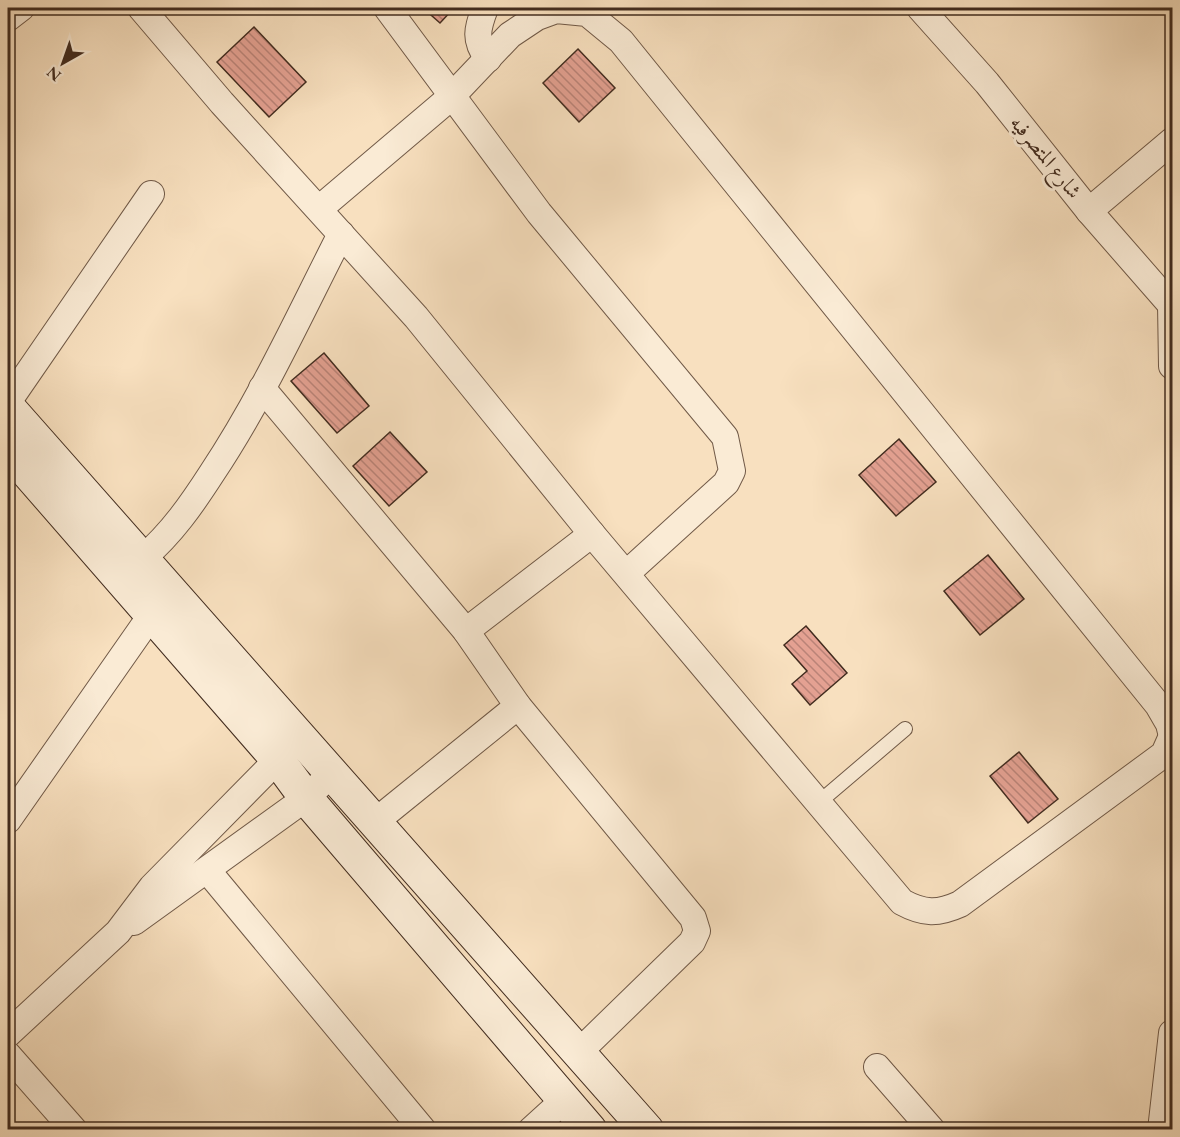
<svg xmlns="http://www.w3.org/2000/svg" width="1180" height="1137" font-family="'EB Garamond',Amiri,serif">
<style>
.building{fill:url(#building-back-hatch);stroke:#422c1f;stroke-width:1.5}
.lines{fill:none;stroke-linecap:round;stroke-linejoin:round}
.lane-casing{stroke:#705947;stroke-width:16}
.street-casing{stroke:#705947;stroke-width:28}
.secondary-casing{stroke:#422c1f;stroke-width:35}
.lane{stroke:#faebd5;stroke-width:14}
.street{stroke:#faebd5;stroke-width:26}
.secondary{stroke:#faebd5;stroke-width:33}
.labels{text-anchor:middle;stroke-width:6;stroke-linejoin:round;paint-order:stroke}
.street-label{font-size:21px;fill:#422c1f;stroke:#faebd5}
</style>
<defs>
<pattern id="building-back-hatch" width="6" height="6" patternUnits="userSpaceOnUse" patternTransform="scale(1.5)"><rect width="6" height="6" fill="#e4a192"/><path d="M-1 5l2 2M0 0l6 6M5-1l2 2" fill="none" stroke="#ba8377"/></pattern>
</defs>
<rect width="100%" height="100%" fill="#f8e0bf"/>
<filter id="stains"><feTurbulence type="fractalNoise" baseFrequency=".00333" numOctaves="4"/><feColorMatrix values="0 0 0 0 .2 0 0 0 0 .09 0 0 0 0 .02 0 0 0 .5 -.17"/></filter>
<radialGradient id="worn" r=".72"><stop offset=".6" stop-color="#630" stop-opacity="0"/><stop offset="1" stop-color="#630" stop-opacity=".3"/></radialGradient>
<g class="building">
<path d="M 423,8 L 454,8 L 440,23 Z"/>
<path d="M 254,27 L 306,82 L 269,117 L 217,62 Z"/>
<path d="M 578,49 L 615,88 L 579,122 L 543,83 Z"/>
<path d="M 324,353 L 369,406 L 337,433 L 291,381 Z"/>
<path d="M 390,432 L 427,472 L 389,506 L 353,466 Z"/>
<path d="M 899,439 L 936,482 L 896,516 L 859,475 Z"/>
<path d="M 988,555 L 1024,599 L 980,635 L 944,591 Z"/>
<path d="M 806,626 L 847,673 L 810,705 L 792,684 L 807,671 L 784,645 Z"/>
<path d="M 1019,752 L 1058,799 L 1028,823 L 990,776 Z"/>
</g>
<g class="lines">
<defs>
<path id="lane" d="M 817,804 L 905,729"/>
<g id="street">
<path d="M 141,8 L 222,103 L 416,317 L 592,534 L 902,902 C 924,914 938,914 960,904 L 1164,754 L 1172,736"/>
<path d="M 387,8 L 539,213 L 725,437 L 732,471 L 726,483 L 627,573"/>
<path d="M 485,8 C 477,29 474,40 488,59"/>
<path d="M 920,8 L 987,83 L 1089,211 L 1172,306"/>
<path d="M 8,18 L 21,8"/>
<path d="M 319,209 L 451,97 L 510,35 L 537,17 L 556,10 L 587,13 L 621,41 L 1158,705 L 1169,724 L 1172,736"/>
<path d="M 1089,211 L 1172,141"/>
<path d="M 1171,304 L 1172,366"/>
<path d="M 262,388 L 466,631 L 518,706 L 693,918 L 697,931 L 692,942 L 578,1053"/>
<path d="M 8,402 L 151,194"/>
<path d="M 143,558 C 172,533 192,504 212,473 C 262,398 300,314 341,234"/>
<path d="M 466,631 L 592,534"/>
<path d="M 8,820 L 152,614"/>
<path d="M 376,821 L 518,706"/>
<path d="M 207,870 L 423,1130"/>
<path d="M 134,922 L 306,798 L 331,774"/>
<path d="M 8,1034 L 118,932 L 152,887 L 291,746"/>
<path d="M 8,1055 L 74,1130"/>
<path d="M 877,1067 L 932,1130"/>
<path d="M 531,1130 L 564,1100"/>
<path d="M 1161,1130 L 1172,1033"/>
</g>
<g id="secondary">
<path d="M 8,407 L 647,1130"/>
<path d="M 8,450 L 278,760 L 306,798 L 590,1130"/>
</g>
</defs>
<use href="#lane" class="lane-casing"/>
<use href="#street" class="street-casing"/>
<use href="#secondary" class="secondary-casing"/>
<use href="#lane" class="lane"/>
<use href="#street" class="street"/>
<use href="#secondary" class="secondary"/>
</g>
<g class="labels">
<g class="street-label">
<text transform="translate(1046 157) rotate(51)" y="7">شارع المتصرفيه</text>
</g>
</g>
<rect width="1180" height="1137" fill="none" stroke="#f8e0bf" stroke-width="30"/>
<rect x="9" y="9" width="1162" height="1119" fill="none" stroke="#422c1f" stroke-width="3"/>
<rect x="15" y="15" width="1150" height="1107" fill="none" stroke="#422c1f" stroke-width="1.5"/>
<g transform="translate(63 63) rotate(220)" stroke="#faebd5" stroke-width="4.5" paint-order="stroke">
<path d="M0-4.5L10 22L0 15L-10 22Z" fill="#422c1f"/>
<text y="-9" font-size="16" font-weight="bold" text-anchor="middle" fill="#422c1f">N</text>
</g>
<rect width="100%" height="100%" filter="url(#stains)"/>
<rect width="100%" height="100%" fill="url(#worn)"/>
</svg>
